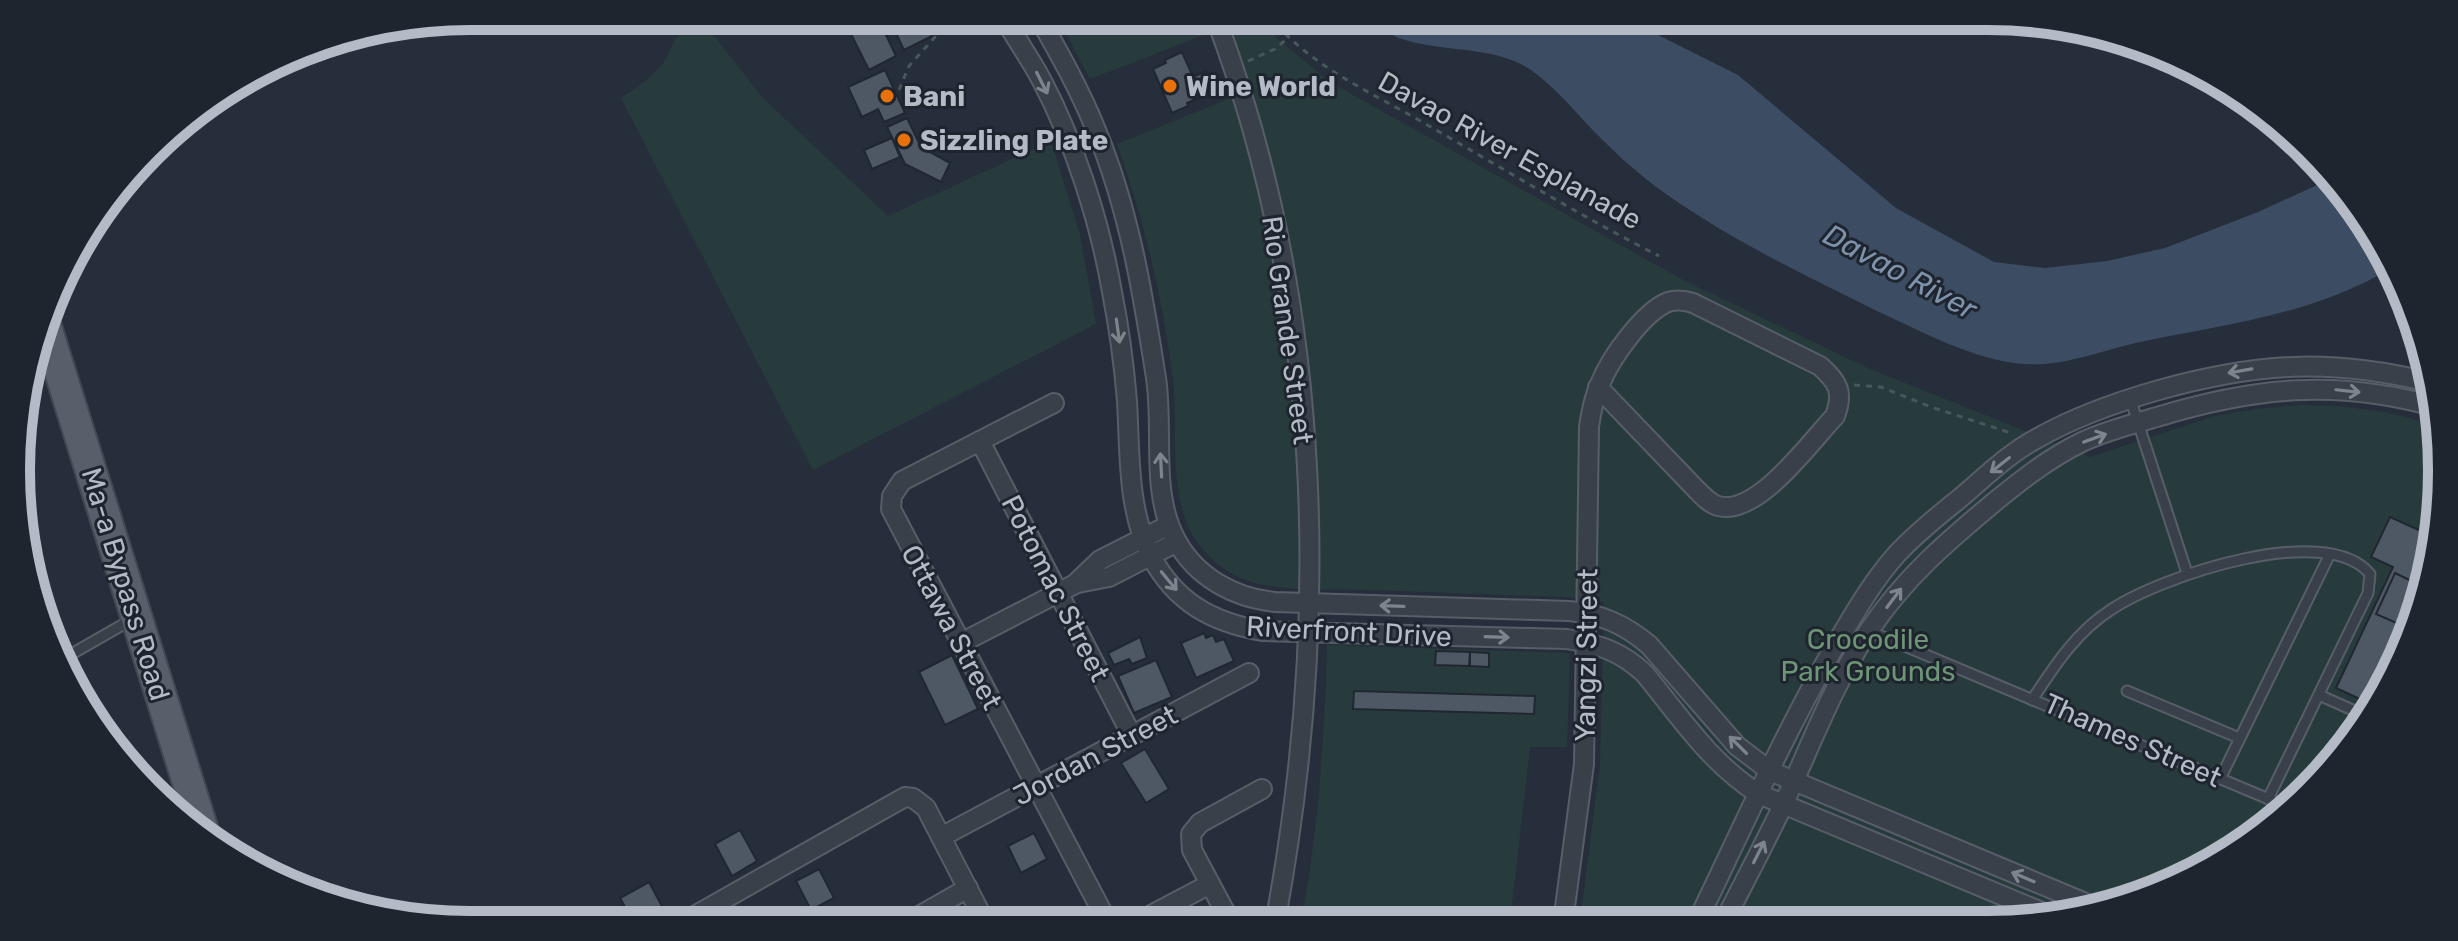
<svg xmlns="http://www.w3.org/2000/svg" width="2458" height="941" font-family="Rubik,sans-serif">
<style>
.green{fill:#283b3c}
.water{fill:#3c4c62}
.building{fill:#4e5865;stroke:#202731;stroke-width:2}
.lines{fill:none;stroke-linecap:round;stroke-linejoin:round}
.lane-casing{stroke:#575e68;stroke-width:13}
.street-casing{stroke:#575e68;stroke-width:22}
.primary-casing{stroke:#424953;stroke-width:34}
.path{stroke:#47585a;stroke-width:3;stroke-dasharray:6 6;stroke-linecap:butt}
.lane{stroke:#39404a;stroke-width:9}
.street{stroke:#39404a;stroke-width:18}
.primary{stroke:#575f6a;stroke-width:30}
.oneway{stroke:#7d848e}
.food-dot{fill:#e8710a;stroke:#1e252f;stroke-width:3}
.labels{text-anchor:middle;stroke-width:6;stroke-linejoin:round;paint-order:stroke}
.poi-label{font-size:28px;font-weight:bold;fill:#b4bbc6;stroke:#1e252f;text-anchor:start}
.street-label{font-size:28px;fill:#b4bbc6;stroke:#1e252f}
.park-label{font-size:28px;fill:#6d9576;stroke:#1e252f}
.water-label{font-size:30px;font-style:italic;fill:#7e92ab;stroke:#1e252f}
.rim{fill:none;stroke:#b4bbc6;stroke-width:10}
</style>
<rect width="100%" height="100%" fill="#252e3a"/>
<g class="green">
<path d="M 1057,16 L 1258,16 L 1279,40 L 1330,82 L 1685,281 L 1868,368 L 2090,457 L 2215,416 L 2255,409 L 2300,405 L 2339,406 L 2384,412 L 2437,425 L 2430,535 L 2390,517 L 2371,556 L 2393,567 L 2337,688 L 2375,706 L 2288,812 L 2188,878 L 2047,921 L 1580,922 L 1600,765 L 1604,602 L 1568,597 C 1501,595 1435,592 1368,590 C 1332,589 1294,591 1259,584 C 1226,577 1195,550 1185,518 C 1170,475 1178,424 1173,379 C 1163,299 1144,220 1117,144 L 1233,97 L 1209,33 L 1090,79 Z"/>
<path d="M 698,28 L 715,37 L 762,97 L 888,216 L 1051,141 L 1080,235 L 1096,324 L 813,470 L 621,98 C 635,88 650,79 661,66 C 677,46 668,33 698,28 Z"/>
<path d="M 1327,645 L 1570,653 L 1567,747 L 1530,747 L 1510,922 L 1301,923 C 1318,831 1325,738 1327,645 Z"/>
</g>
<path class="water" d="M 1363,16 L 1620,16 L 1738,75 L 1896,208 L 1994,262 L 2045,268 L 2107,261 L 2165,248 L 2258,212 L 2326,181 L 2381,244 L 2390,269 C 2309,316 2226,324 2136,343 C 2100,351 2062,367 2024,364 C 1973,360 1923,332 1877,311 C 1806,276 1731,240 1666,194 C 1636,173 1610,148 1585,122 C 1567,102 1550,83 1528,68 C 1492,46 1444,52 1405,40 C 1391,36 1374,25 1363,16 Z"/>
<g class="building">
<path d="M 856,16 L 877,16 L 896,56 L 869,70 L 845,22 Z"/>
<path d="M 888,16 L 922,16 L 932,36 L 904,50 Z"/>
<path d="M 1182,52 L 1193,77 L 1206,71 L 1214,91 L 1187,103 L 1188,106 L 1172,113 L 1153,69 L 1166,63 L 1165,60 Z"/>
<path d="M 885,70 L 905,113 L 884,122 L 878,109 L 862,117 L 848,87 Z"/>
<path d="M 907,118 L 921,147 L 950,163 L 941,182 L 905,164 L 887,127 Z"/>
<path d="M 892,138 L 900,157 L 872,169 L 864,150 Z"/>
<path d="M 2390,517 L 2430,535 L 2426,589 L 2381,698 L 2375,706 L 2336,688 L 2393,567 L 2371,557 Z"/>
<path d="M 2395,573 L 2426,588 L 2410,629 L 2376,614 Z"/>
<path d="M 1204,633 L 1206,638 L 1213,635 L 1216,642 L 1224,639 L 1234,661 L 1196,678 L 1181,643 Z"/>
<path d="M 1140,637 L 1147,658 L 1132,664 L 1129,659 L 1114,665 L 1108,653 Z"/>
<path d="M 1436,651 L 1470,652 L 1469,666 L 1435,665 Z"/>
<path d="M 1470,652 L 1489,653 L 1489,667 L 1470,666 Z"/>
<path d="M 952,655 L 978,709 L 945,725 L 919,672 Z"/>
<path d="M 1156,660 L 1172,697 L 1134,713 L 1118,676 Z"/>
<path d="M 1354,691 L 1535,696 L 1534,714 L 1353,709 Z"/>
<path d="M 1145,749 L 1169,789 L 1146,803 L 1121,763 Z"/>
<path d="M 740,830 L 757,861 L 732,876 L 715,844 Z"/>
<path d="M 1034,833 L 1047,859 L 1021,873 L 1008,846 Z"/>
<path d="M 819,869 L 834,898 L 811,910 L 796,881 Z"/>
<path d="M 649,882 L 665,912 L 643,925 L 635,925 L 620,898 Z"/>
</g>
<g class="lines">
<defs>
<g id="lane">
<path d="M 2130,398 L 2187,573"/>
<path d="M 1869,631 L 2290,808"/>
<path d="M 68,656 L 131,620"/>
<path d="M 2127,691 L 2239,738"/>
<path d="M 2319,695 L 2366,716"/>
<path d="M 2032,700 C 2055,665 2076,632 2112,609 C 2160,577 2326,520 2370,574 L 2368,593 L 2268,799"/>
<path d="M 2220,779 L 2330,554"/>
</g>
<g id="street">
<path d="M 1003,16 C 1015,37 1029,57 1041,79 C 1074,141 1100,222 1112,292 C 1119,327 1124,365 1127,401 C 1130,452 1127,509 1151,556 C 1176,603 1212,622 1262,631 L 1567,639 C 1599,644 1622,652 1645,674 C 1680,717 1712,765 1759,794 L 2056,918"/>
<path d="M 1038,16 C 1059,53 1080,90 1096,130 C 1129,209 1143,294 1156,378 C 1164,430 1150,492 1176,540 C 1196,577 1234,598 1275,602 L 1569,611 C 1601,614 1624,624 1649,645 L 1737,746 L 1770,771 L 2095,907"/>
<path d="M 1215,16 C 1324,303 1331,623 1275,923"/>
<path d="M 1054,403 L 902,481 L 892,496 L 891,509 L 1108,923"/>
<path d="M 980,441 L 1132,736"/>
<path d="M 1078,583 L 1109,577 L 1177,542"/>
<path d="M 961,643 L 1075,584 L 1100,560 L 1169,525"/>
<path d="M 941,837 L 1249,673"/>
<path d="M 1563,922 L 1584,764 L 1589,427 C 1591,412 1594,398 1600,384 C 1610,359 1643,312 1668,302 C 1677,299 1684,300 1693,303 L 1820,366 C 1838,382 1844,392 1835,416 C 1811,441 1757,517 1718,506 C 1708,503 1700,493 1693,486 L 1598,387"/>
<path d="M 1697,922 C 1741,831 1782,738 1832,651 C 1851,619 1871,583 1896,555 C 1915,534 1938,516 1959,499 C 1984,478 2008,454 2036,439 C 2074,417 2117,402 2159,390 C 2257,363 2329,358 2428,382"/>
<path d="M 1724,922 C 1744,882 1765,843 1784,803 C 1811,745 1834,682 1870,629 C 1906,577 1944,544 1992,504 C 2020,481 2049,458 2082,442 C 2105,431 2132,424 2157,417 C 2255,387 2337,379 2437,407"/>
<path d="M 1136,923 L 1210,884"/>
<path d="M 1231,923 L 1192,850 L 1191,834 L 1200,823 L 1262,789"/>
<path d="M 680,924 L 905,797 L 913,798 L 926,808 L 986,924"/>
<path d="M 905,924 L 968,888"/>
</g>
<path id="primary" d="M 47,330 L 205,837"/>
</defs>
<use href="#lane" class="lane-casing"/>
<use href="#street" class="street-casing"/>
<use href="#primary" class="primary-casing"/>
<g class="path">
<path d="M 1269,16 C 1311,67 1369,91 1424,123 C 1502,168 1579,215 1659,256"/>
<path d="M 931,25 L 946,16"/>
<path d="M 1248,61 L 1275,49 L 1289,37"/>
<path d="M 899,90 L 909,66 L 935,37 L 927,16"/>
<path d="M 1854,385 L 1881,387 L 1931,407 L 2011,433"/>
</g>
<use href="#lane" class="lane"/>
<use href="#street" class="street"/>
<use href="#primary" class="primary"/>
</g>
<defs><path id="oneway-shaft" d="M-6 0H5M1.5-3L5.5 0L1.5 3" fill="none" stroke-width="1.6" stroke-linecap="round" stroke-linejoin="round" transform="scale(2)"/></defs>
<g class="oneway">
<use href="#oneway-shaft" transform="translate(1042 83) rotate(63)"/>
<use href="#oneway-shaft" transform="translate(1118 331) rotate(82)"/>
<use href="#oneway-shaft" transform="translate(2240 371) rotate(170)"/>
<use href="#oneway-shaft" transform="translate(2348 391) rotate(6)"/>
<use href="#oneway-shaft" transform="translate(2095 438) rotate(-20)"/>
<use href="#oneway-shaft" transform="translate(1161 465) rotate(-93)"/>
<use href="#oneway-shaft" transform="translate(2000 465) rotate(142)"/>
<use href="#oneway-shaft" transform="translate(1169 581) rotate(50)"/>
<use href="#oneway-shaft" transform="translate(1894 598) rotate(-53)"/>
<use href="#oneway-shaft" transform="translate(1392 606) rotate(-178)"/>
<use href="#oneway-shaft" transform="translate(1497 637) rotate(2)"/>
<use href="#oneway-shaft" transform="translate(1738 745) rotate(-135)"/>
<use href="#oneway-shaft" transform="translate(1759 852) rotate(-63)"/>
<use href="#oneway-shaft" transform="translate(2023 877) rotate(-157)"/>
</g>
<g class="food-dot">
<circle cx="1170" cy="86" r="8"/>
<circle cx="887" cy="96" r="8"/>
<circle cx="904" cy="140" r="8"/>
</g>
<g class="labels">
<g class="poi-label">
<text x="1186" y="96">Wine World</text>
<text x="903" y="106">Bani</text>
<text x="920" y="150">Sizzling Plate</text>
</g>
<g class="street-label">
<text transform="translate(1510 150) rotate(29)" y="10">Davao River Esplanade</text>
<text transform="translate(1288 330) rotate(82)" y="10">Rio Grande Street</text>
<text transform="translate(126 584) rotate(73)" y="10">Ma-a Bypass Road</text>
<text transform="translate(1056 588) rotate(63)" y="10">Potomac Street</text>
<text transform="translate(952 627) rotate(62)" y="10">Ottawa Street</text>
<text transform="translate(1349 631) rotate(3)" y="10">Riverfront Drive</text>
<text transform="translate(1586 655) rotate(-89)" y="10">Yangzi Street</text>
<text transform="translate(2133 740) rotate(24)" y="10">Thames Street</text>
<text transform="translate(1095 755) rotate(-28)" y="10">Jordan Street</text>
</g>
<g class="park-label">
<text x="1868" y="649">Crocodile<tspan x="1868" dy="32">Park Grounds</tspan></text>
</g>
<g class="water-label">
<text transform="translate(1900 272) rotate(28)" y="10">Davao River</text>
</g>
</g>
<path d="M0 0H2458V941H0ZM470 30H1988A440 440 0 0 1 2428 470V471A440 440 0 0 1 1988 911H470A440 440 0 0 1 30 471V470A440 440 0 0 1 470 30Z" fill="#1e252f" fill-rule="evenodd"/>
<path class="rim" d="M470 30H1988A440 440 0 0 1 2428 470V471A440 440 0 0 1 1988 911H470A440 440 0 0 1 30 471V470A440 440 0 0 1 470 30Z"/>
</svg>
